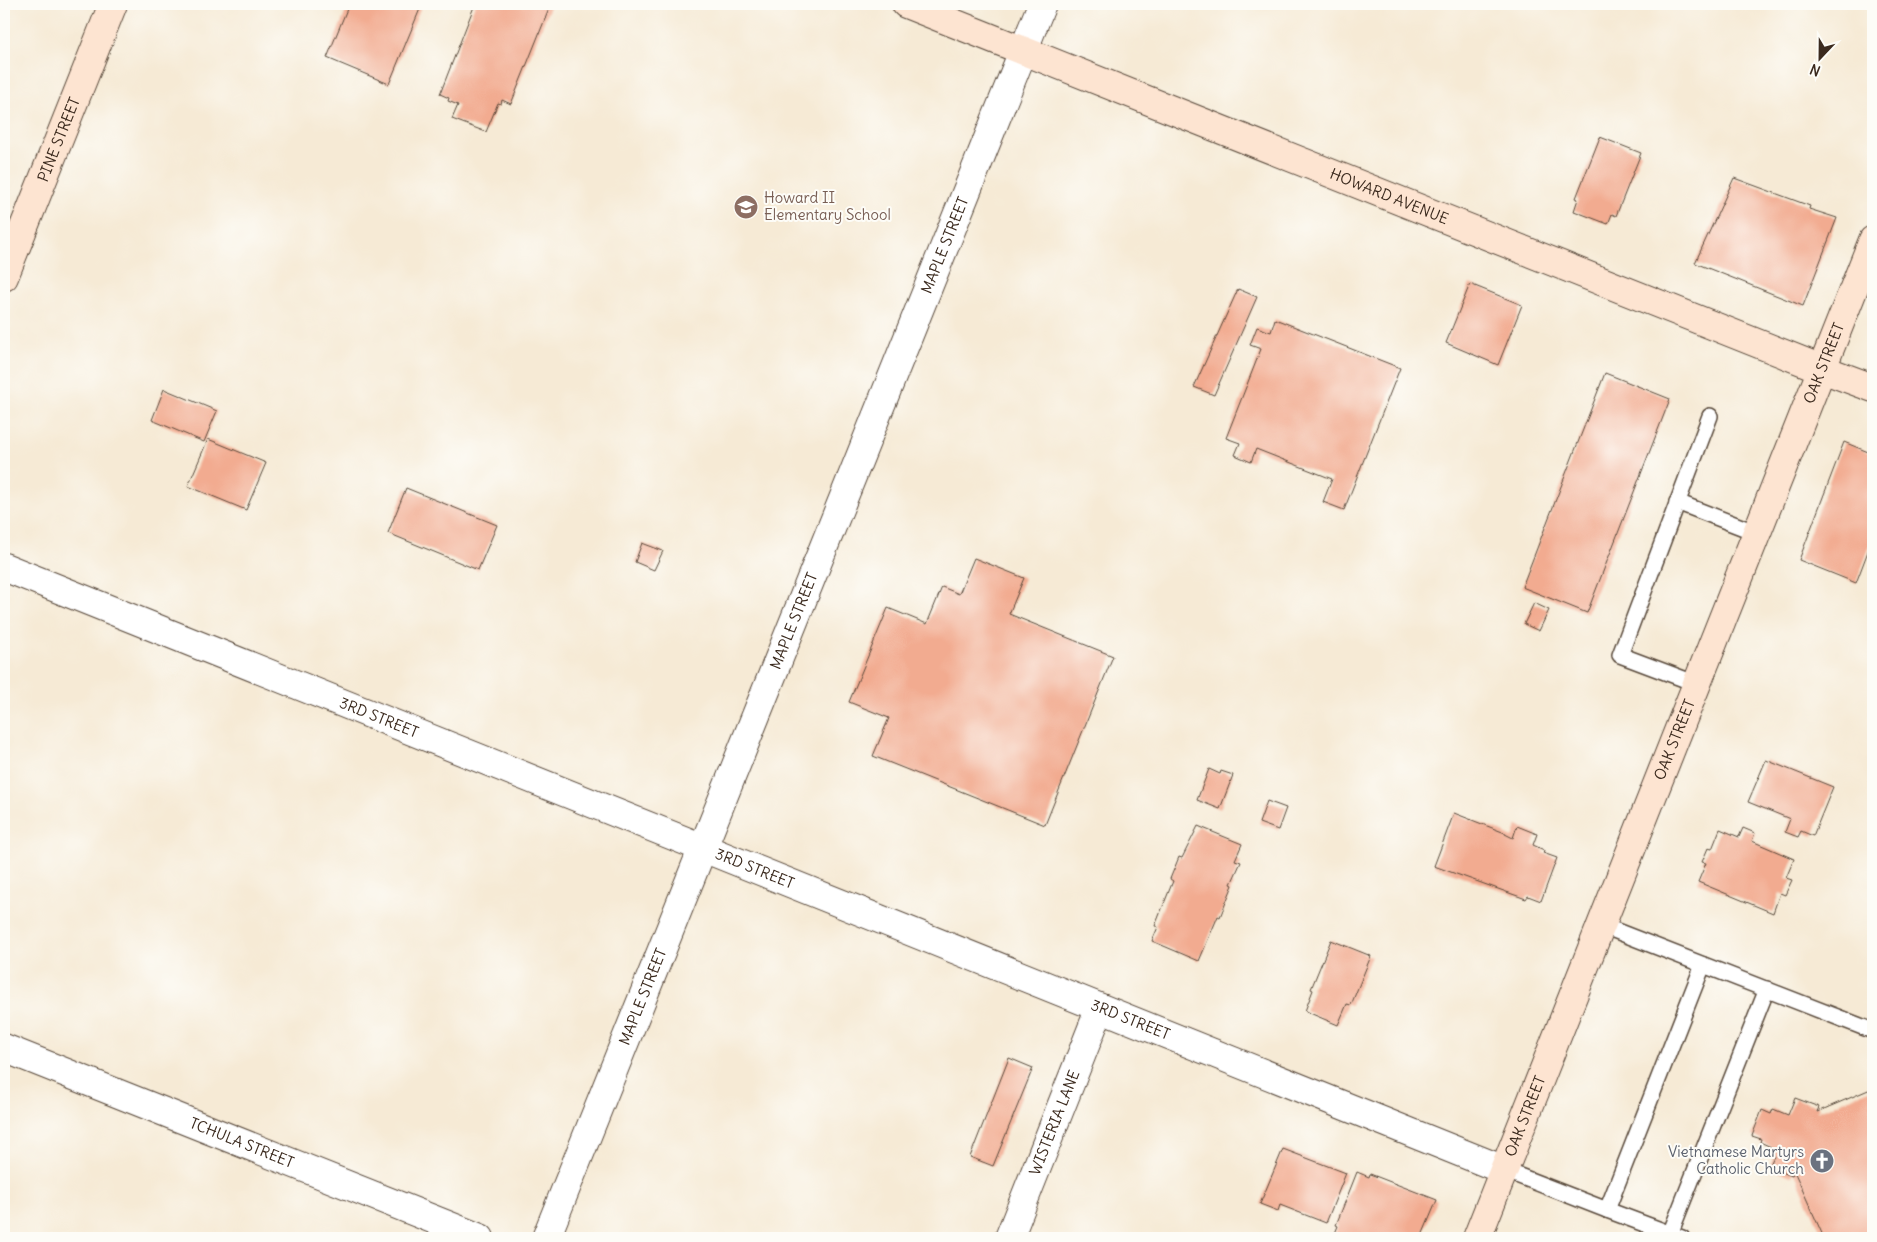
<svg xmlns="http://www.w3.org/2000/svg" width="1877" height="1242" font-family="Delius,sans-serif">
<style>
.building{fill:#f2ab90}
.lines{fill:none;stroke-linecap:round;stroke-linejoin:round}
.lane-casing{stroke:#574739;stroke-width:18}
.street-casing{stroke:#574739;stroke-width:30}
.secondary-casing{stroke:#574739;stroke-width:30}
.lane{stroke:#fff;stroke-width:15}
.street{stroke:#fff;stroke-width:28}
.secondary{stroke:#fde4d1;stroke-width:28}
.labels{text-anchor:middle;stroke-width:4;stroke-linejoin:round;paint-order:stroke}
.street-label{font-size:15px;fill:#3b2a1e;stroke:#fdfcf7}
.education-label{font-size:15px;fill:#785e54;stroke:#fdfcf7;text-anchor:start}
.worship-label{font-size:15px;fill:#5b616d;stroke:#fdfcf7;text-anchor:end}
</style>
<rect width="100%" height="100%" fill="#fdfcf7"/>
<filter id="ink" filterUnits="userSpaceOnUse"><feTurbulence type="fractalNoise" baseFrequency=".02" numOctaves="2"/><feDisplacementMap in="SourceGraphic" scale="10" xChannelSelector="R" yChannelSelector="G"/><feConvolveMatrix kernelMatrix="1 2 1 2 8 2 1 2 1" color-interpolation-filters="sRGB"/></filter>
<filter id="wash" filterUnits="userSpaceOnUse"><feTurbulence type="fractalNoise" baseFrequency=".0096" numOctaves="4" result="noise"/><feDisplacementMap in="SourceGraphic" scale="20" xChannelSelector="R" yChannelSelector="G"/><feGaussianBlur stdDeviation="1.12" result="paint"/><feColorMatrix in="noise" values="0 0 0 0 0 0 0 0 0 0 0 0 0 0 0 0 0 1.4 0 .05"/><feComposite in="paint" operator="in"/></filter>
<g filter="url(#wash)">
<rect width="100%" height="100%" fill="#f6ead5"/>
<g id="blocks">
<g class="building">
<path d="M 349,4 L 422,4 L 389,84 L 327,58 Z"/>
<path d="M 475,4 L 551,4 L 511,104 L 502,100 L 501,104 L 498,103 L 486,132 L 452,119 L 458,105 L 448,101 L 449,98 L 440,94 Z"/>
<path d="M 1600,137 L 1641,153 L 1616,216 L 1612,214 L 1608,224 L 1574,211 L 1578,199 L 1576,198 Z"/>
<path d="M 1734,178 L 1810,206 L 1809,209 L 1837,218 L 1803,306 L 1695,263 Z"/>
<path d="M 1470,284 L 1522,305 L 1498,365 L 1446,343 Z"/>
<path d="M 1238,289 L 1257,297 L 1214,395 L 1194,387 Z"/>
<path d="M 1275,319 L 1400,368 L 1344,510 L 1323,502 L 1332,479 L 1256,449 L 1251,462 L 1235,455 L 1240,443 L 1226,438 L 1261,349 L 1250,345 L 1257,327 L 1271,332 Z"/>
<path d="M 1605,373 L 1670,399 L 1587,613 L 1522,587 Z"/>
<path d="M 164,389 L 217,411 L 204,442 L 152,420 Z"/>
<path d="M 208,439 L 266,463 L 246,510 L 188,486 Z"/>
<path d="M 1844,442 L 1873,454 L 1873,538 L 1856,583 L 1799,560 Z"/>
<path d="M 406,488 L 497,525 L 478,570 L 388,533 Z"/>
<path d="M 642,543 L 663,551 L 654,570 L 635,562 Z"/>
<path d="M 974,558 L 1024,578 L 1009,614 L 1113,656 L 1045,825 L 873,756 L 889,718 L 849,702 L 888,608 L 927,624 L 942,587 L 959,594 Z"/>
<path d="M 1534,603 L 1549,610 L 1539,631 L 1524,624 Z"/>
<path d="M 1766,760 L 1833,787 L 1813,836 L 1801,831 L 1798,837 L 1785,832 L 1790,819 L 1748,802 Z"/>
<path d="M 1209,769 L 1220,774 L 1221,771 L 1233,775 L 1220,809 L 1197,800 Z"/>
<path d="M 1267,801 L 1286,808 L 1278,830 L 1259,823 Z"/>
<path d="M 1454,813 L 1505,833 L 1505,834 L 1513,838 L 1517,826 L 1537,834 L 1533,845 L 1544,850 L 1543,853 L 1557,858 L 1541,901 L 1528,896 L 1526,899 L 1434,866 Z"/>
<path d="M 1198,826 L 1242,844 L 1235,860 L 1241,862 L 1231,884 L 1233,885 L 1220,917 L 1218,916 L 1199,961 L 1152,941 L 1158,927 L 1155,926 L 1173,881 L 1170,879 L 1179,857 L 1182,858 Z"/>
<path d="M 1743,828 L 1755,833 L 1752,841 L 1794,859 L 1786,878 L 1792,880 L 1785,895 L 1780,893 L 1773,913 L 1698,882 L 1706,863 L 1702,862 L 1708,848 L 1712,849 L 1720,829 L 1739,837 Z"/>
<path d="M 1331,940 L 1371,956 L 1351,1005 L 1347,1004 L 1338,1025 L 1305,1011 L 1313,990 L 1311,989 Z"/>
<path d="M 1009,1058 L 1033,1068 L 993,1166 L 970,1157 Z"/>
<path d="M 1873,1088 L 1873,1238 L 1824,1238 L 1794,1171 L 1792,1176 L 1769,1167 L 1774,1156 L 1771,1147 L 1760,1142 L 1761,1139 L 1752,1136 L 1762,1110 L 1771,1114 L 1773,1109 L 1788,1115 L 1795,1098 L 1819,1107 L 1817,1112 Z"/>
<path d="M 1283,1149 L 1346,1173 L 1326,1223 L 1280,1205 L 1278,1211 L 1260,1204 Z"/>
<path d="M 1357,1172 L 1369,1177 L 1370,1174 L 1437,1200 L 1421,1238 L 1333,1238 L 1338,1226 L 1336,1225 Z"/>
</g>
</g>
</g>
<g filter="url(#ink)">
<use href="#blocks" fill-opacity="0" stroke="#574739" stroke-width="1"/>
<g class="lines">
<defs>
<g id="lane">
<path d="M 1677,502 L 1757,533"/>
<path d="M 1697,684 L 1620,655 L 1710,416"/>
<path d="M 1601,925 L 1873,1031"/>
<path d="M 1504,1170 L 1607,1210 L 1703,965"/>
<path d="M 1607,1210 L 1682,1238"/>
<path d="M 1670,1234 L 1767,989"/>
</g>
<g id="street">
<path id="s1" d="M 4,567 L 1504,1170"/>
<path id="s2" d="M 4,1048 L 480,1238"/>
<path id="s3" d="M 546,1238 L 1042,4"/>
<path id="s4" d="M 1009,1238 L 1100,1008"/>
</g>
<g id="secondary">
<path id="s5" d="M 906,4 L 1822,369 L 1873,388"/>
<path id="s6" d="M 4,277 L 113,4"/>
<path id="s7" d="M 1477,1238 L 1873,240"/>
</g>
</defs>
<use href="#lane" class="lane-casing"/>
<use href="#street" class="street-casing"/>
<use href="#secondary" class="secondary-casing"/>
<use href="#lane" class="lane"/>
<use href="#street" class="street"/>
<use href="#secondary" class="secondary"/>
</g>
</g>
<defs>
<symbol id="school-disc" viewBox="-11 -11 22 22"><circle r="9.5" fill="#8d6e63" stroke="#fdfcf7"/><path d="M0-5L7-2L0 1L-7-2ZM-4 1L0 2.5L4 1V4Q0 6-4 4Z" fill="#fff"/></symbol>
<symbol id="church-disc" viewBox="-11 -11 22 22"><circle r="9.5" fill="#6b7280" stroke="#fdfcf7"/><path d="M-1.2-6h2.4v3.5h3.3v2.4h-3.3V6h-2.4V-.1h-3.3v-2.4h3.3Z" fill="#fff"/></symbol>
</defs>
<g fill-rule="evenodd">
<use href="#school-disc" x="732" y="193" width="28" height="28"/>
<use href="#church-disc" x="1808" y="1147" width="28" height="28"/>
</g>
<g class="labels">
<g class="street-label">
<text dy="5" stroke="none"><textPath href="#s6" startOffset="148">PINE STREET</textPath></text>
<text dy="5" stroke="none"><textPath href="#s5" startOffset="520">HOWARD AVENUE</textPath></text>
<text dy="5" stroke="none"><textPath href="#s3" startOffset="1070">MAPLE STREET</textPath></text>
<text dy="5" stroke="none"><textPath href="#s7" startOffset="941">OAK STREET</textPath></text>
<text dy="5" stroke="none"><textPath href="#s3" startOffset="665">MAPLE STREET</textPath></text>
<text dy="5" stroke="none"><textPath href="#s1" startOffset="404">3RD STREET</textPath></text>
<text dy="5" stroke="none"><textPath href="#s7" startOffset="536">OAK STREET</textPath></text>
<text dy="5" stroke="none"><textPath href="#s1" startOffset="809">3RD STREET</textPath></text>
<text dy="5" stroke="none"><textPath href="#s3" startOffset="260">MAPLE STREET</textPath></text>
<text dy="5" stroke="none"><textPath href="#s1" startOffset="1214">3RD STREET</textPath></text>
<text dy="5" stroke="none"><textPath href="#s7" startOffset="131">OAK STREET</textPath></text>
<text dy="5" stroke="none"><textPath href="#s4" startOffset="124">WISTERIA LANE</textPath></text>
<text dy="5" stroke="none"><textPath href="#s2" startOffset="256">TCHULA STREET</textPath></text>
</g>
<g class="education-label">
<text x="764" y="203">Howard II<tspan x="764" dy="17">Elementary School</tspan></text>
</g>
<g class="worship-label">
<text x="1804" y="1157">Vietnamese Martyrs<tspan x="1804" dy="17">Catholic Church</tspan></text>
</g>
</g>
<rect width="1877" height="1242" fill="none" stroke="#fdfcf7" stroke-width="20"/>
<g transform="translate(1820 58) rotate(202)" stroke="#fdfcf7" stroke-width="4" paint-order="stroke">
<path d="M0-4L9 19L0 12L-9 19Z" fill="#3b2a1e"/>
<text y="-8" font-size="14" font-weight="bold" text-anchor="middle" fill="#3b2a1e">N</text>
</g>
</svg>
